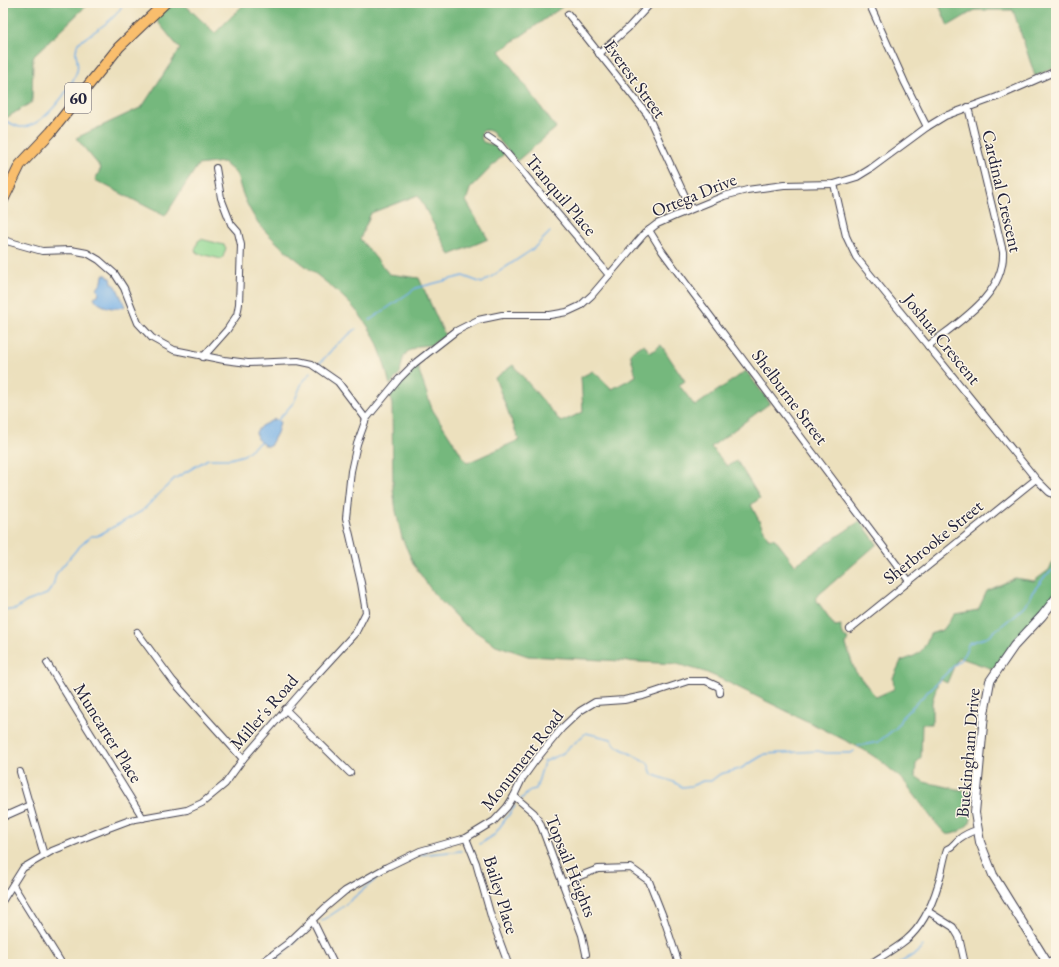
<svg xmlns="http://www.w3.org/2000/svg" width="1059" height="967" font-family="'EB Garamond',serif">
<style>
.green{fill:#90d893;stroke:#597d67}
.forest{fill:#74b87d;stroke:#4b6d5c}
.water{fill:#77b1e7;stroke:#4c6a91}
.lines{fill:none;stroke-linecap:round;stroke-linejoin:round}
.stream{stroke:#77b1e7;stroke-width:1.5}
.minor-casing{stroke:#403e4e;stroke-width:8}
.tertiary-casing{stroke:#403e4e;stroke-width:10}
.primary-casing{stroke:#403e4e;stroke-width:12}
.minor{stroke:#fff;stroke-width:6}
.tertiary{stroke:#fff;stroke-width:8}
.primary{stroke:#f9be6d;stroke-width:10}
.labels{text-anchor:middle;stroke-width:3;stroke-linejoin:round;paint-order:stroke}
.shield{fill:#fcf5e5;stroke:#63616e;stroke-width:1}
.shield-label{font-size:17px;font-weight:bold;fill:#22223b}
.street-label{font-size:18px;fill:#22223b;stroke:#fcf5e5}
</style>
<rect width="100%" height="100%" fill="#fcf5e5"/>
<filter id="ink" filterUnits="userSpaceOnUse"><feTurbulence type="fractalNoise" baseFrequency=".025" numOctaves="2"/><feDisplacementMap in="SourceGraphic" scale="8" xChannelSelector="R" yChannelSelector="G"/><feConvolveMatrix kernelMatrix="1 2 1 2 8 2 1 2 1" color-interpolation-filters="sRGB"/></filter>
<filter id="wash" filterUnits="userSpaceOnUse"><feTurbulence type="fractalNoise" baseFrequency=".012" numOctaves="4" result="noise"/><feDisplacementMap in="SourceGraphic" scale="16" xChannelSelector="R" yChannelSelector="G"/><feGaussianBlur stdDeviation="0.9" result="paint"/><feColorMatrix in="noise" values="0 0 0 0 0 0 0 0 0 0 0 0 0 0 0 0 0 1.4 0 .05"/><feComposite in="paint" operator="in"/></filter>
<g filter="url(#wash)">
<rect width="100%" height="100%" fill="#ece0bd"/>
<path class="green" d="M 201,239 L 224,245 L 226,248 L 223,257 L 221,259 L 197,253 L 195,251 L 198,241 Z"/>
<g class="forest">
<path d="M 3,3 L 89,3 L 33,57 L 32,102 L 3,120 Z"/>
<path d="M 167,3 L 183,3 L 215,33 L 245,3 L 565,3 L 562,7 L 500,51 L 556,128 L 517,161 L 492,132 C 483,127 478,133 483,142 L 496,146 L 504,154 L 470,189 L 466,201 L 488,239 L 450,255 L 418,195 L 371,213 L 360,239 L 389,274 L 419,278 L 445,336 L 431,345 L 418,346 L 407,352 L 403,358 L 400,373 L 390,385 C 385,366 380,345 369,328 C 342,284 291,263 259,224 C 251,213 245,201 241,189 C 239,184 239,178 236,174 C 233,170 227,166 223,162 L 198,165 L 165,216 L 95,180 L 101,168 L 76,138 L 142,107 L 180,49 L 153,16 Z"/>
<path d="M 938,3 L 1056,3 L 1056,67 L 1035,76 L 1013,10 L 975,10 L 948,26 Z"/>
<path d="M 644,344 L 650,353 L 661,345 L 685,381 L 679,385 L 695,406 L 746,371 L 770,403 L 711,447 L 727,466 L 737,461 L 760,498 L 751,505 L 768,538 L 775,539 L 795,565 L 860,521 L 877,544 L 815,598 L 835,626 L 841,625 C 840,632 842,636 848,638 L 846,645 L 855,671 L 876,697 L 894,689 L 893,678 L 901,661 C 921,654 922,653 930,634 L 943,630 L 955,614 L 978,610 L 987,591 L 1015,578 L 1034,581 L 1049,570 L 1056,554 L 1056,593 L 1052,598 L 1013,643 L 993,669 L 958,657 L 947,683 L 939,679 L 932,702 L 932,724 L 922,724 L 921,757 L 916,764 L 915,776 L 924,782 L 971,792 L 971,820 C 969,827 954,836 946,834 L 934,821 L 904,781 L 881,761 L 864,750 L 819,727 L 721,679 L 705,672 L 677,664 L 528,656 L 496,645 L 462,623 L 434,594 L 414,565 L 402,538 L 396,511 L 393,489 L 392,405 L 390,392 L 417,365 L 432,409 L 467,463 L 519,440 L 495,378 L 513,365 L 561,422 L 583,412 L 581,377 L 593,371 L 612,389 L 636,376 L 630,353 Z"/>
</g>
<g class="water">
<path d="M 103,275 L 107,275 L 108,277 L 111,278 L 112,283 L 116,286 L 125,306 C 117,311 97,307 94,297 L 98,295 L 99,292 L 97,289 L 102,282 Z"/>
<path d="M 275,419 L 280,422 L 277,433 L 270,446 L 265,446 L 257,439 L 256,432 L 261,426 Z"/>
</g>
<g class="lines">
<g class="stream">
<path d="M 3,119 C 8,122 15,126 20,127 C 42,129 71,89 77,71 C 79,65 76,58 76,52 C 76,49 77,46 78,43 C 91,33 118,19 123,3"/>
<path d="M 370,320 L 416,288 L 463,276 L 482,283 L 533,249 L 550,232"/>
<path d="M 319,364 L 336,345 L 356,329"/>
<path d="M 278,420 L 294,402 L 302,383 L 311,372"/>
<path d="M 3,611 L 16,609 L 26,602 L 47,594 L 53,586 L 56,574 L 77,549 L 91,536 L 97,536 L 142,511 L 174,479 L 208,459 L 230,459 L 244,455 L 260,442"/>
<path d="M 858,746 L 878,742 L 897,727 L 902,717 L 963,657 L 969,643 L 985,638 L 1005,623 L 1023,607 L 1030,599 L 1031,594 L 1046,575 L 1056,568"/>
<path d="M 521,799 L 531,790 L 536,789 L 544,762 L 563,753 L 586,733 L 611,739 L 616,746 L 648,763 L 652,774 C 662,779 674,780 682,787 L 691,786 L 703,781 L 711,781 L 720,774 L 740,769 L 765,754 L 818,751 L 826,753 L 851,753 L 854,751"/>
<path d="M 480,844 L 494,835 L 515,806"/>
<path d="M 417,855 L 461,851"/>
<path d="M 322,921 L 340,909 L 382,874 L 389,872 L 414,857"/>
<path d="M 270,964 L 273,963 L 309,928"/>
<path d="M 898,964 L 918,952 L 923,946"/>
</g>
</g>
</g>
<g filter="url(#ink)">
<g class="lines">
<defs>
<g id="minor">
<path d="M 869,3 L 905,83 L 927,127"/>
<path d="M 568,14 L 647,114 L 691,209"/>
<path d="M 599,54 L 628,28 L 651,3"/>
<path d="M 488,137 L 500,145 L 609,275"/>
<path d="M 834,184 L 846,236 L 856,257 L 1036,479 L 1049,492 L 1056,496"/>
<path d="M 649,230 L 662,251 L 693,293 L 909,581"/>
<path d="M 3,240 L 42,251 L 71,250 L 87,253 L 99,260 L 115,274 L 124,288 L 138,323 L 152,338 L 174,350 L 224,360 L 248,363 L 298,361 L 312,364 L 338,382 L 366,419"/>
<path d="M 928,346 C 958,322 1005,295 1003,252 L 968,107"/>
<path d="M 203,357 L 227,330 L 237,315 L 239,304 L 241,245 L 238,232 L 231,224 L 221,198 L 216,168"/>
<path d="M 850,629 L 1036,479"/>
<path d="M 137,632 L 173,681 L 243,759"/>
<path d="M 47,663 L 143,818"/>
<path d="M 285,709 L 350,773"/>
<path d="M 20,772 L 44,855"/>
<path d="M 514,796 L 534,813 L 540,823 L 582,935 L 586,954"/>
<path d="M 3,817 L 30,805"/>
<path d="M 466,838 L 476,863 L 492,920 L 507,961"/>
<path d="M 562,883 L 598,869 L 631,868 L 649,881 L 664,919 L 679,964"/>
<path d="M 13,885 L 62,964"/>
<path d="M 3,900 L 23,868 L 52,851 L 106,829 L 130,820 L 187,810 L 202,803 L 225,784 L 243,759 L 303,690 L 356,632 L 366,612 L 361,583 L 346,518 L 351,471 L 357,444 L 366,419 L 399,379 L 415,363 L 456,331 L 478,320 L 502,315 L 550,315 L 567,312 L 580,306 L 592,295 L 644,234 L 657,224 L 675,216 L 724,196 L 747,190 L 784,185 L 834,184 L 857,177 L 870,169 L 927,127 L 945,116 L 997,97 L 1056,71"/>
<path d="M 929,912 L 953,927 L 959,937 L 965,964"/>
<path d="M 313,921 L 334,964"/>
<path d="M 1047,963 L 1056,958"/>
<path d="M 257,964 L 264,961 L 287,944 L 326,907 L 345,891 L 387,867 L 420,851 L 466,838 L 494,821 L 507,807 L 514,796 L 522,779 L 535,761 L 562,728 L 580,711 L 595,702 L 624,700 L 643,696 L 688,681 L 706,681 L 719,687 L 720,693"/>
<path d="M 870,964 C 882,956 895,949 906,940 C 923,926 932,905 938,885 C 942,873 943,861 947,849 C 953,847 954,843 959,839 C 964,835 970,832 977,830"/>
</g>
<path id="tertiary" d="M 1048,964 L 993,875 L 980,842 L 975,813 L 984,714 L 990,681 L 1014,646 L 1042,616 L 1056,598"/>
<path id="primary" d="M 3,200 L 20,165 L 51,132 L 119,47 L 165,3"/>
</defs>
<use href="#minor" class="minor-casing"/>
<use href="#tertiary" class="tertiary-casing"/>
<use href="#primary" class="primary-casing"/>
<use href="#minor" class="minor"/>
<use href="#tertiary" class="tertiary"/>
<use href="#primary" class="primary"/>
</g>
</g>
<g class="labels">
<rect class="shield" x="65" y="83" width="26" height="30" rx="3"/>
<g class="shield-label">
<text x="78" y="104">60</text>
</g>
<g class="street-label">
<text transform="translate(635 79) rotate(54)" y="6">Everest Street</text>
<text transform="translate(1002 191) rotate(77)" y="6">Cardinal Crescent</text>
<text transform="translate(561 195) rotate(50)" y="6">Tranquil Place</text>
<text transform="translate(694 195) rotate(-22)" y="6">Ortega Drive</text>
<text transform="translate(942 339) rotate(51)" y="6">Joshua Crescent</text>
<text transform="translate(790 397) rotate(53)" y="6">Shelburne Street</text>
<text transform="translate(933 542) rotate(-39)" y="6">Sherbrooke Street</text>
<text transform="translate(264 712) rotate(-49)" y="6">Miller's Road</text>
<text transform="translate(108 733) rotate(58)" y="6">Muncarter Place</text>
<text transform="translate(968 753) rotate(-85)" y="6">Buckingham Drive</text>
<text transform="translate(522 760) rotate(-52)" y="6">Monument Road</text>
<text transform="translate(571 866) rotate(68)" y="6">Topsail Heights</text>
<text transform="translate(501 895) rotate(73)" y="6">Bailey Place</text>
</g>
</g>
<rect width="1059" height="967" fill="none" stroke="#fcf5e5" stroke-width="16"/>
</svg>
